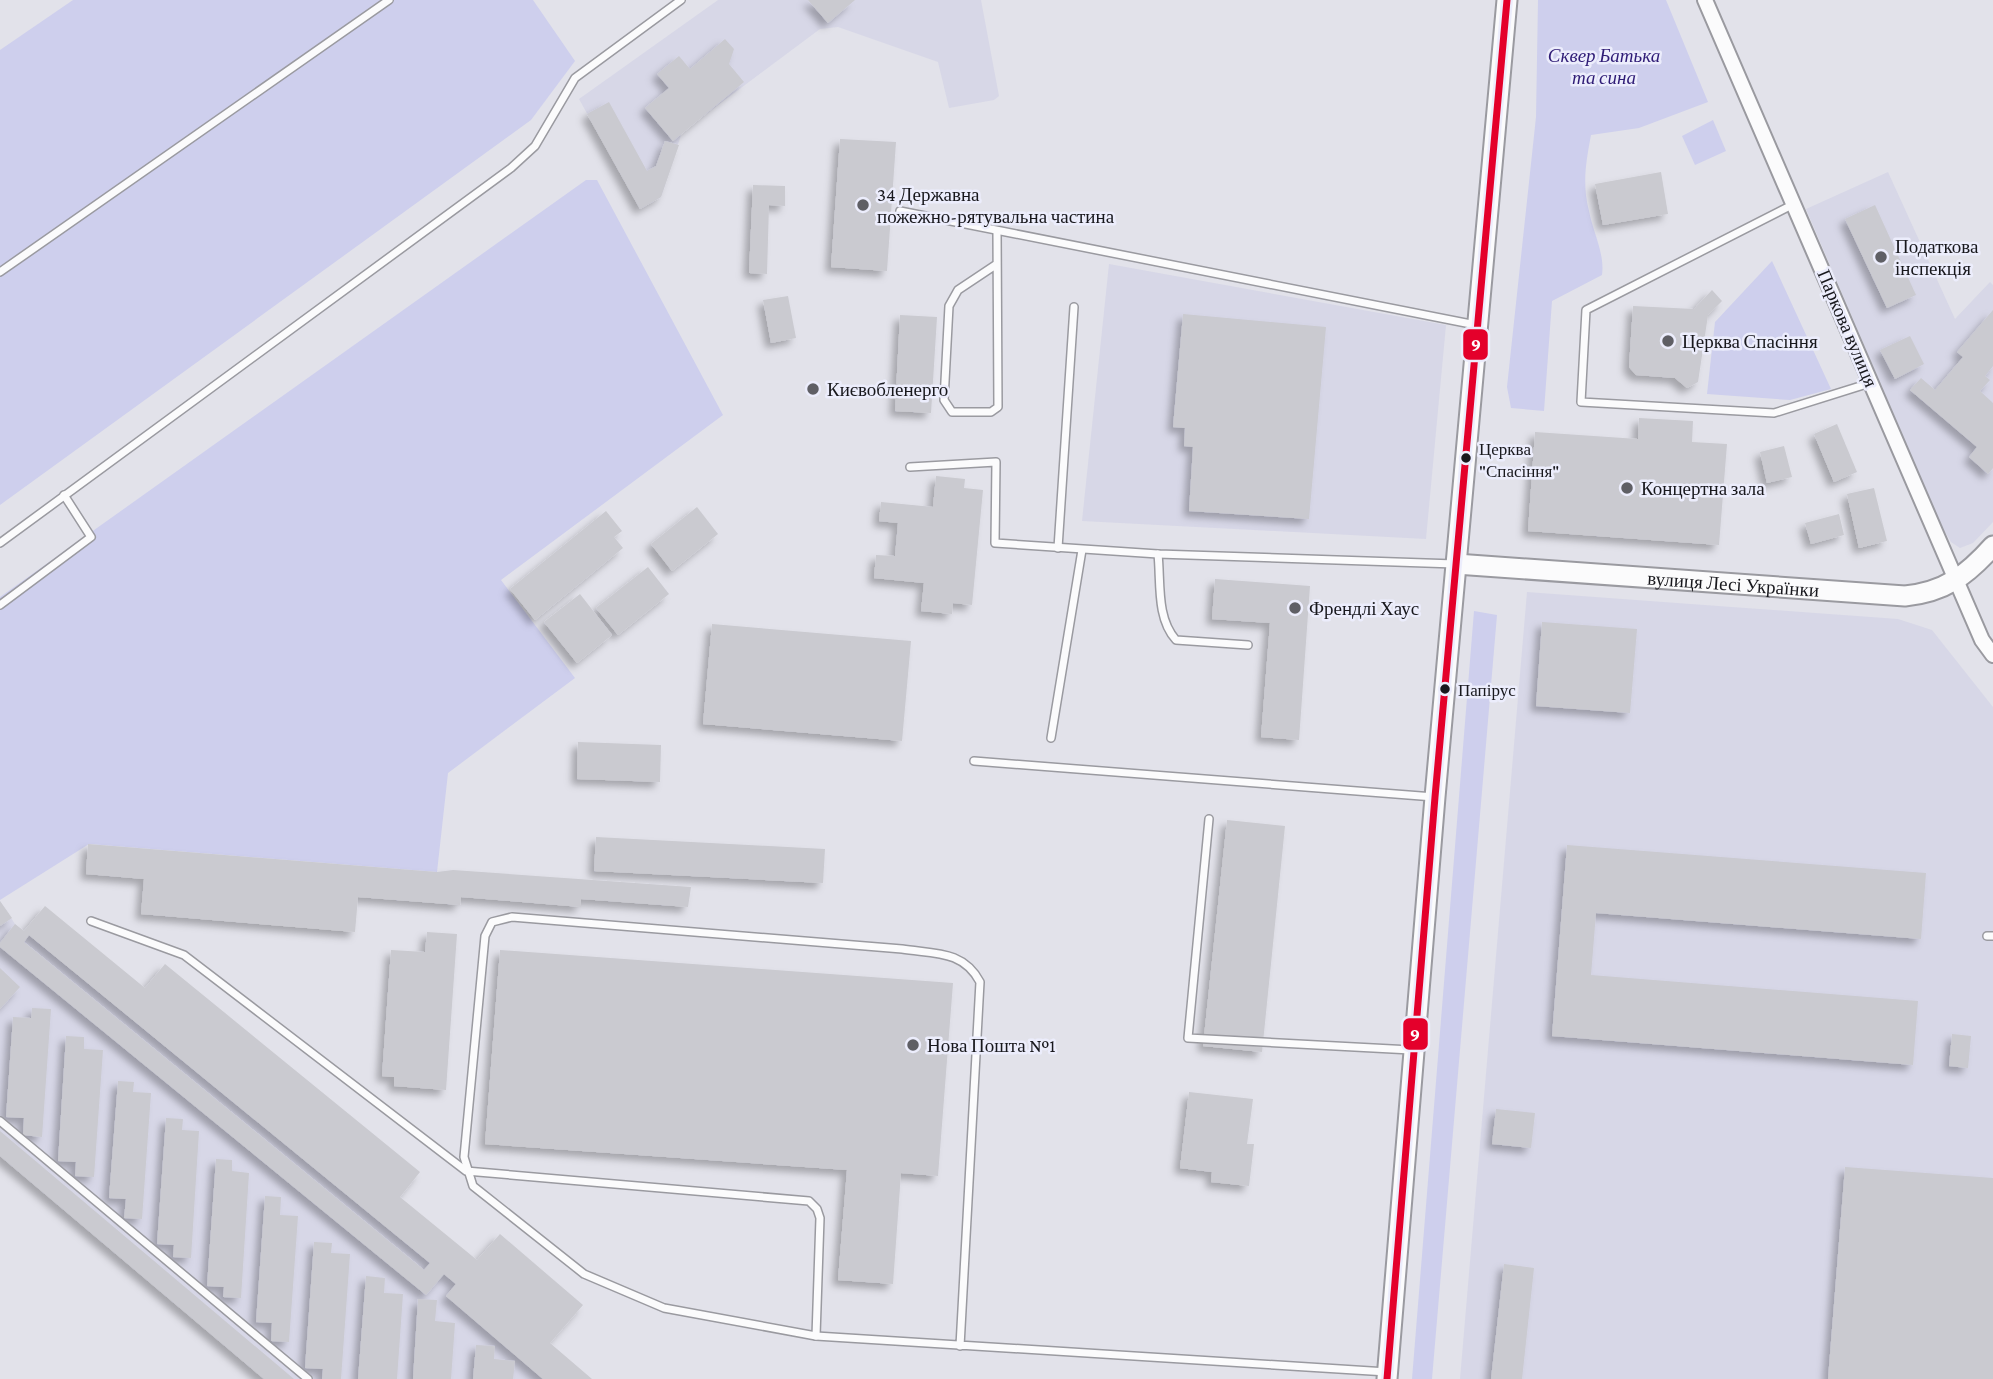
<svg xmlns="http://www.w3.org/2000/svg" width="1993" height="1379" font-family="'Crimson Pro',serif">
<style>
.built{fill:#d7d7e7}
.green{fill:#cecfed}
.building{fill:#cacad0;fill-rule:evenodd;filter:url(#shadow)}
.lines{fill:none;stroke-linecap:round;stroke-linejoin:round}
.lane-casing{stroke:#9a9aa0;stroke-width:10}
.street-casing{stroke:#9a9aa0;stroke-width:18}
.secondary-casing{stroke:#9a9aa0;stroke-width:23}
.lane{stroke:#fbfbfc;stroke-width:7}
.street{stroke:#fbfbfc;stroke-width:14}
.secondary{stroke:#fbfbfc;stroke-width:19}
.bus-1-casing{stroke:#ecedfc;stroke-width:12}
.bus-1{stroke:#e4002b;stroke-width:7}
.poi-dot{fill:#5f5f65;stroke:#ecedfc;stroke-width:2.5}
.bus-dot{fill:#18181d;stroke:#ecedfc;stroke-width:2.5}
.labels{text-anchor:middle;stroke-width:5;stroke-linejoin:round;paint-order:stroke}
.bus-label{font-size:17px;fill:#18181d;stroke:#ecedfc;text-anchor:start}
.park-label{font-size:19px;font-style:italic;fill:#2f1c76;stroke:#ecedfc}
.poi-label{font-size:19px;fill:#18181d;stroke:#ecedfc;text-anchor:start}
.street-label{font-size:19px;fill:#18181d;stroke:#ecedfc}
.line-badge{stroke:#ecedfc;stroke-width:2.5}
.badge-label{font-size:19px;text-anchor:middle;font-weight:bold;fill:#fff}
</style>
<defs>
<filter id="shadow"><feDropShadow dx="-5.5" dy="5.5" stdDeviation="3.5" flood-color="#0004"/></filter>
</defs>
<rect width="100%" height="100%" fill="#e2e2ea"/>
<g class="built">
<path d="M 718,0 L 981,0 L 999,96 L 994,100 L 949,108 L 938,62 L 838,27 L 820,29 L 682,132 L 661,197 L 640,209 L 579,99 Z"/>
<path d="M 1888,172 L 1955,319 L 1990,282 L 1993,285 L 1993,522 L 1973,543 L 1960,548 L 1951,542 L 1941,525 L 1806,209 Z"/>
<path d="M 1109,264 L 1446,325 L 1426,539 L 1082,521 Z"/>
<path d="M 1527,592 L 1898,619 L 1932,630 L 1993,707 L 1993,1379 L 1460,1379 Z"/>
<path d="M 0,901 L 15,924 L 456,1284 L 446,1296 L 543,1379 L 264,1379 L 0,1156 Z"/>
</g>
<g class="green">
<path d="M 73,0 L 533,0 L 575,61 L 531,120 L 0,505 L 0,50 Z"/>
<path d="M 1538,0 L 1666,0 L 1708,102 L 1639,128 L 1591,135 C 1586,162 1582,184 1589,211 C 1593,232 1605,254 1602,275 L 1552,301 L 1544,411 L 1511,408 L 1507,387 L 1536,117 Z"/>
<path d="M 1713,120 L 1726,151 L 1695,165 L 1682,136 Z"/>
<path d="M 586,180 L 597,180 L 723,415 L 501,580 L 575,678 L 448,773 L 437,872 L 89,844 L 0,900 L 0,597 Z"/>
<path d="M 1772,261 L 1831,389 L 1790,400 L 1707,394 L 1715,322 Z"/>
<path d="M 1474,611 L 1497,615 L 1432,1379 L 1412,1379 Z"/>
</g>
<g class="building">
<path d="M 808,0 L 855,0 L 828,23 Z"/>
<path d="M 725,39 L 734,49 L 729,64 L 744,82 L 673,141 L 645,108 L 669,88 L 657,74 L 679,56 L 690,69 Z"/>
<path d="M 609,102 L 647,171 L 656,166 L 665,141 L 679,145 L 661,197 L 640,209 L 587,114 Z"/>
<path d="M 840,139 L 896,142 L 887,271 L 831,267 Z"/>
<path d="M 1661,172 L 1668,214 L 1603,225 L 1595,184 Z"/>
<path d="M 753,185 L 785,186 L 785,206 L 769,205 L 767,274 L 749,273 Z"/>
<path d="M 1875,205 L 1916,295 L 1887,308 L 1845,219 Z"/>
<path d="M 1712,290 L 1722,301 L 1708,315 L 1698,382 L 1687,388 L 1675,378 L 1636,375 L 1629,367 L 1633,306 L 1694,309 Z"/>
<path d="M 788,296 L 796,338 L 771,343 L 763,300 Z"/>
<path d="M 1993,310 L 1993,366 L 1985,376 L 1990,380 L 1980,391 L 1993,403 L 1993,468 L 1988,474 L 1969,457 L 1977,447 L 1910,390 L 1921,378 L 1935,390 L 1963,357 L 1957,352 Z"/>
<path d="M 1183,314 L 1326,327 L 1309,519 L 1189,511 L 1193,447 L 1184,446 L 1185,428 L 1173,427 Z"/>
<path d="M 900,315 L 937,317 L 931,413 L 895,411 Z"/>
<path d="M 1910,336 L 1924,364 L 1895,379 L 1880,350 Z"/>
<path d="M 1639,418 L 1693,421 L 1692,442 L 1727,444 L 1719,545 L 1528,531 L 1535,432 L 1638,439 Z"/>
<path d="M 1837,424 L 1857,472 L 1834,482 L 1814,434 Z"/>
<path d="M 1784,446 L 1792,477 L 1767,483 L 1760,452 Z"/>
<path d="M 936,476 L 965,479 L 964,488 L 983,490 L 972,605 L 953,603 L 952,614 L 921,611 L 924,583 L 874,578 L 876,555 L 895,556 L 898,523 L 879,521 L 881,502 L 933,507 Z"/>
<path d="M 1874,488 L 1887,541 L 1859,548 L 1847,494 Z"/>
<path d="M 697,507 L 718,534 L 672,571 L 651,544 Z"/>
<path d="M 606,511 L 622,531 L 614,537 L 623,548 L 535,620 L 510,589 Z"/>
<path d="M 1839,514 L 1844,535 L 1811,544 L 1805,523 Z"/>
<path d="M 648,567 L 669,594 L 618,635 L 596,608 Z"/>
<path d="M 1215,579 L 1310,586 L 1299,740 L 1261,737 L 1270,623 L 1212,619 Z"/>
<path d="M 580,594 L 612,635 L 577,663 L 544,622 Z"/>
<path d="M 1542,622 L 1637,629 L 1630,713 L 1536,706 Z"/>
<path d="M 712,624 L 911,641 L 902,741 L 703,724 Z"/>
<path d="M 578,742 L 661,745 L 660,782 L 577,779 Z"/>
<path d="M 1227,820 L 1285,826 L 1262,1052 L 1203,1046 Z"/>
<path d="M 596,837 L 825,849 L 823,883 L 594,871 Z"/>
<path d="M 88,844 L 437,872 L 453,870 L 691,887 L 688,907 L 581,899 L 581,907 L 461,897 L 460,905 L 358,897 L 355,932 L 141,914 L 144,879 L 86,874 Z"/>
<path d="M 1567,845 L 1926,873 L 1921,939 L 1596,913 L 1591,975 L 1918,1001 L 1913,1065 L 1552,1036 Z"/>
<path d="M 0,901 L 12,918 L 0,926 Z"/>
<path d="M 45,906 L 145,988 L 165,964 L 420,1172 L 400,1197 L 477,1260 L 500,1234 L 583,1305 L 550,1343 L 592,1379 L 543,1379 L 446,1296 L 456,1284 L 444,1274 L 426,1295 L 0,947 L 0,943 L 15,924 L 24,931 ZM 29,935 L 430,1263 L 424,1270 L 24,942 Z"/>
<path d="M 427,932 L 457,934 L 446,1090 L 394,1086 L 394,1077 L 382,1076 L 391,950 L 425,952 Z"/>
<path d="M 500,950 L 953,983 L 938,1176 L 901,1173 L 893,1284 L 838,1280 L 847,1170 L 485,1144 Z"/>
<path d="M 0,968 L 20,987 L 0,1009 Z"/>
<path d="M 32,1008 L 51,1009 L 42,1137 L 23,1135 L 24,1118 L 6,1117 L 13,1017 L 31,1018 Z"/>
<path d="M 1952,1034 L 1971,1036 L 1968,1068 L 1949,1066 Z"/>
<path d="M 66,1036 L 84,1037 L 84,1049 L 103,1050 L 94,1177 L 75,1176 L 76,1162 L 58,1161 Z"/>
<path d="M 118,1081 L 134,1082 L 133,1092 L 151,1093 L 142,1219 L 124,1218 L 126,1199 L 109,1198 Z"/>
<path d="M 1189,1092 L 1253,1099 L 1247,1144 L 1254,1144 L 1249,1186 L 1211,1182 L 1212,1172 L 1180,1168 Z"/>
<path d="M 1496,1109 L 1535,1113 L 1531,1148 L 1492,1144 Z"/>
<path d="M 166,1118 L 183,1119 L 182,1130 L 199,1131 L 191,1258 L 173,1257 L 174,1245 L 157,1244 Z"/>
<path d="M 0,1131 L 294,1379 L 264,1379 L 0,1156 Z"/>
<path d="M 216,1159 L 232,1160 L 232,1171 L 249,1173 L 241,1298 L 223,1297 L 224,1287 L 207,1286 Z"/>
<path d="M 1845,1167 L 1993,1178 L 1993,1379 L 1828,1379 Z"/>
<path d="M 265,1196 L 281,1197 L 280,1215 L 298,1216 L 289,1342 L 271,1341 L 272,1323 L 256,1322 Z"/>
<path d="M 314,1242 L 332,1243 L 331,1253 L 350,1254 L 341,1379 L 322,1379 L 323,1369 L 305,1368 Z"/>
<path d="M 1504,1264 L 1534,1268 L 1522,1379 L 1491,1379 Z"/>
<path d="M 366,1276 L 385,1278 L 384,1293 L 403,1294 L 397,1379 L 358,1379 Z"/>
<path d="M 418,1299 L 437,1300 L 435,1321 L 455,1323 L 451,1379 L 413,1379 Z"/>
<path d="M 476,1345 L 495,1346 L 494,1359 L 515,1361 L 513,1379 L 473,1379 Z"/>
</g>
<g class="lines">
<defs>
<g id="lane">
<path d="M 1794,204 L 1586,310 L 1581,402 L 1774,413 L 1870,383"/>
<path d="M 900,211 L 1476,325"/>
<path d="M 997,231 L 998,407 L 991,412 L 952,412 L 944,400 L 949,306 L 958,290 L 997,264"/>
<path d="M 0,272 L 389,0"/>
<path d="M 910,467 L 996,462 L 995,543 L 1158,554 L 1455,564"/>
<path d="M 0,543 L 511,168 L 535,146 L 575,78 L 681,0"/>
<path d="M 1058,548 L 1074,307"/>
<path d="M 1158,554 C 1161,582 1156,618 1176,640 L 1248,645"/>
<path d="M 0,605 L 91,537 L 64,495"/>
<path d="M 1051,738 L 1082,550"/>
<path d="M 974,761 L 1434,797"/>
<path d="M 1209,819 L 1188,1038 L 1411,1050"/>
<path d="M 91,921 L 184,955 L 466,1171 L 809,1201 L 817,1209 L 820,1218 L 816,1336"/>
<path d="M 1987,936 L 1993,936"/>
<path d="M 0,1121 L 308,1379"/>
<path d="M 960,1346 L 980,982 C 963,950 934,954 902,949 L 512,917 L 492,922 L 485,936 L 464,1157 L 473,1186 L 584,1274 L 664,1308 L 816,1336 L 1387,1372"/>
</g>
<path id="street" d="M 1705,0 L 1982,640 L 1993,655"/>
<g id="secondary">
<path id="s1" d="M 1456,564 L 1905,596 C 1945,592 1967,575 1993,546"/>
<path d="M 1387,1379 L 1435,797 L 1507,0"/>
</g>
</defs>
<use href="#lane" class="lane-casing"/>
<use href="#street" class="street-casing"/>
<use href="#secondary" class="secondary-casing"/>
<use href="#lane" class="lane"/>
<use href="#street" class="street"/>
<use href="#secondary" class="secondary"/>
<defs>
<path id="bus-1" d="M 1387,1379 L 1435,797 L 1507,0"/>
</defs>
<use href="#bus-1" class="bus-1-casing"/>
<use href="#bus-1" class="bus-1"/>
</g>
<g class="poi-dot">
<circle cx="863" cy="205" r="7"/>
<circle cx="1881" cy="257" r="7"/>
<circle cx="1668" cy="341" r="7"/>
<circle cx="813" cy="389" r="7"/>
<circle cx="1627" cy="488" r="7"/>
<circle cx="1295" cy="608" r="7"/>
<circle cx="913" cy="1045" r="7"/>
</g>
<g class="bus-dot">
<circle cx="1466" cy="458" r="6"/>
<circle cx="1445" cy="689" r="6"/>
</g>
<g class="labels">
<g class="bus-label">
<text x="1479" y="455">Церква<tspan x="1479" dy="22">"Спасіння"</tspan></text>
<text x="1458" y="696">Папірус</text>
</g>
<g class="park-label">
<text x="1604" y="62">Сквер Батька<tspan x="1604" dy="22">та сина</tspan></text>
</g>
<g class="poi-label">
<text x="877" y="201">34 Державна<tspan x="877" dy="22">пожежно-рятувальна частина</tspan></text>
<text x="1895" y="253">Податкова<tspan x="1895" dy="22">інспекція</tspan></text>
<text x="1682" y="348">Церква Спасіння</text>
<text x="827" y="396">Києвобленерго</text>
<text x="1641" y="495">Концертна зала</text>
<text x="1309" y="615">Френдлі Хаус</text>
<text x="927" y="1052">Нова Пошта №1</text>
</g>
<g class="street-label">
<text transform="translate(1848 328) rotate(67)" y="7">Паркова вулиця</text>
<text dy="7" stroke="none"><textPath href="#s1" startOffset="278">вулиця Лесі Українки</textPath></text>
</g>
</g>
<g class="line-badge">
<rect x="1462" y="328" width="27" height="33" rx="7" fill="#e4002b"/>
<rect x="1402" y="1017" width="27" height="34" rx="7" fill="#e4002b"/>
</g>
<g class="badge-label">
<text x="1476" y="351">9</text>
<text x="1415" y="1041">9</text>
</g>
</svg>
